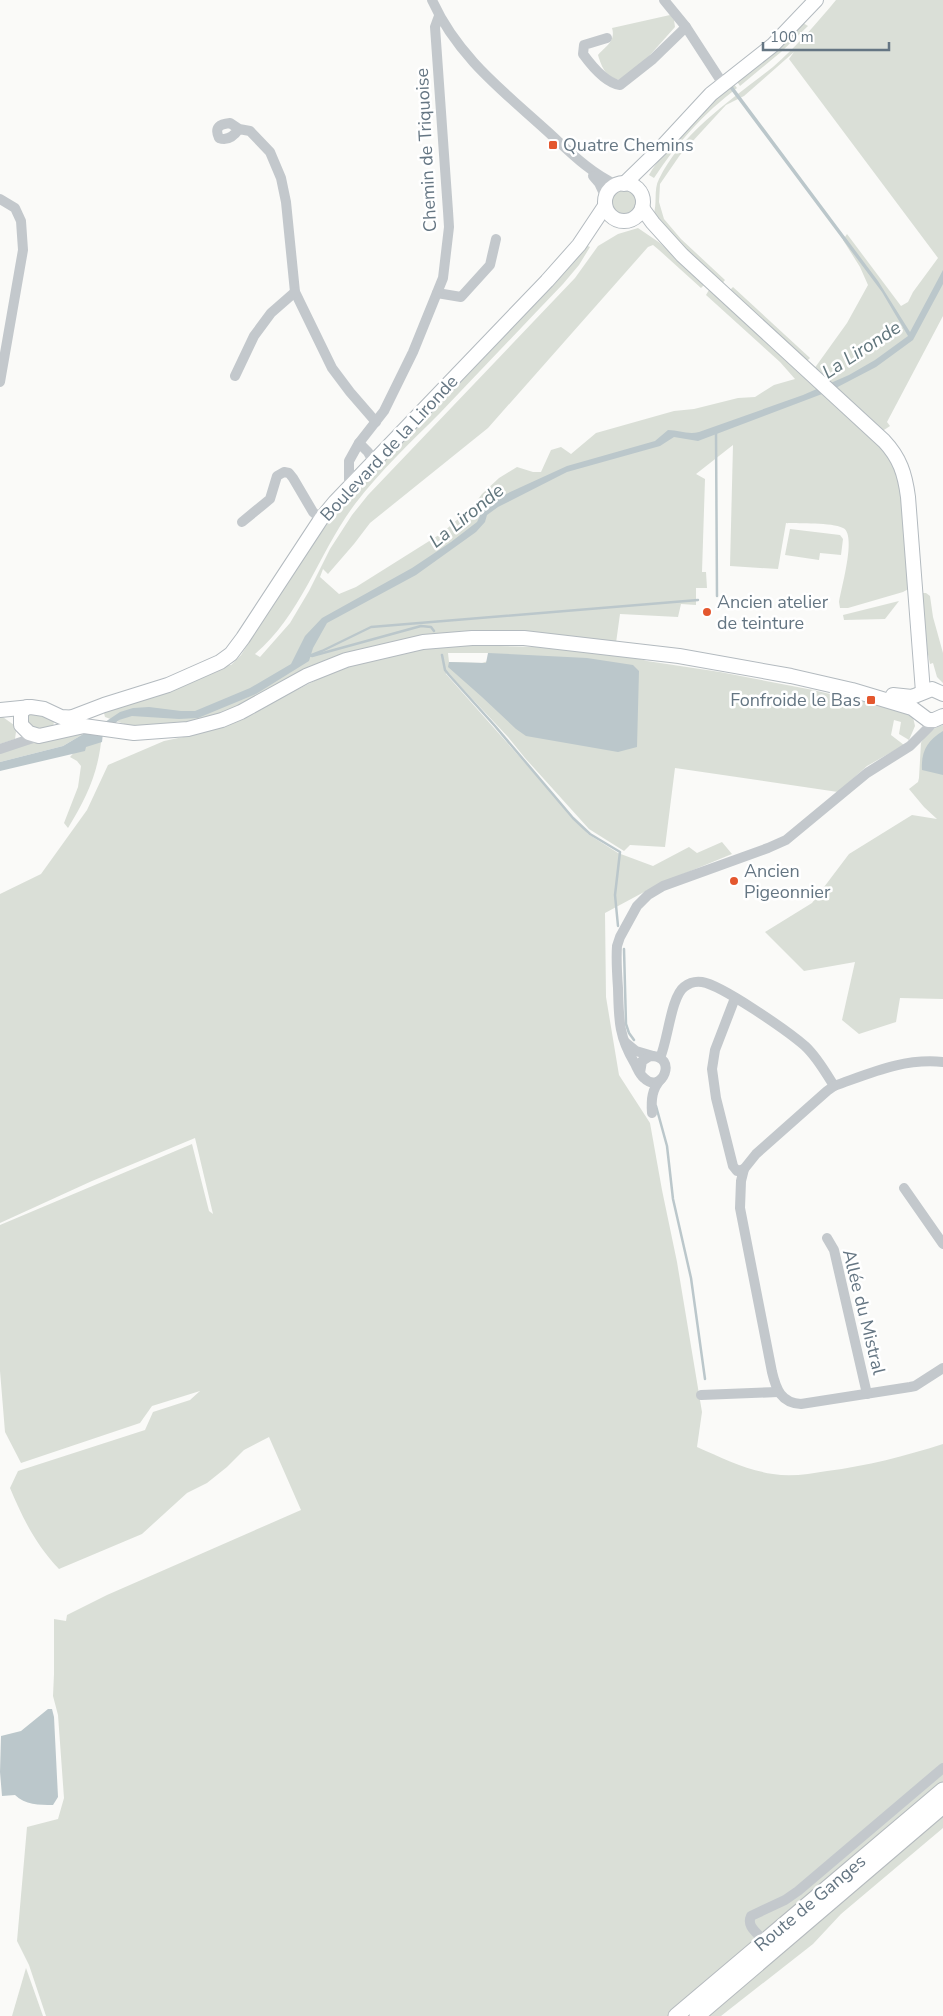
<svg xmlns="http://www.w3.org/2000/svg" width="943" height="2016" font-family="'Nunito Sans',sans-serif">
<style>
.green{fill:#dadfd7;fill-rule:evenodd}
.water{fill:#bbc7cb}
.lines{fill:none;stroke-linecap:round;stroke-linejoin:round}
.stream{stroke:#bbc7cb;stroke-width:2.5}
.secondary-casing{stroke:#b3babf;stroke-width:16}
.primary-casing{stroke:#b5babe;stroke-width:17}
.street{stroke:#c3c8cc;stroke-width:10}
.secondary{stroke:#fff;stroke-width:14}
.primary{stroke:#fff;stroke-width:15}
.poi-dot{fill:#e4572e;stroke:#fff;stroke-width:2}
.labels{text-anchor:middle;stroke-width:5;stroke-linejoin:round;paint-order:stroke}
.poi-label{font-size:18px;fill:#657683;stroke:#fff;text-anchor:start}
.street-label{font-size:18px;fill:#657683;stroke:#fff}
.water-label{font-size:19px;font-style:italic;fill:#60757c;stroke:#fff}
</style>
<rect width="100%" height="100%" fill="#fafaf8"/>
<g class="green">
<path d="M 836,0 L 943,0 L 943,316 L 887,422 L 890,426 L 881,432 L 868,416 L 814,369 L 847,323 L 868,285 L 860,267 L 843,240 L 847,234 L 901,306 L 908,302 L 913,292 L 938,258 L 789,59 L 794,52 L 744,96 L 726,105 L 680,155 L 660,184 L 659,202 L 664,219 L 681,239 L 725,280 L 721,285 L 653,216 C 658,204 653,190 659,179 C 682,132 734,98 773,67 C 796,47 817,23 836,0 Z"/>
<path d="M 670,15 L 674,20 L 675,27 L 642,64 L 621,80 C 606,78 602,68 598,55 C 606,46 616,41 612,28 Z"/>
<path d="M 803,23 L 808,26 L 781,52 L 740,86 L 736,80 Z"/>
<path d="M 733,83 L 737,88 C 704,113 676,144 654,178 L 649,175 C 667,144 706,107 733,83 Z"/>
<circle cx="623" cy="202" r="13"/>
<path d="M 638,228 L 660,243 L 704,285 L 701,288 L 659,250 L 653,245 L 648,247 L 488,428 L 370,523 L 354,544 L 328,574 L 323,569 L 320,577 L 339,594 L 356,587 L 442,533 L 473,506 L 482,494 L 499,478 L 517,467 L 533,472 L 541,472 L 551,450 L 561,447 L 571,454 L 596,433 L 674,411 L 694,409 L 738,398 L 755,397 L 774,385 L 795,379 L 780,362 L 706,295 L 710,288 L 898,463 L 914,586 L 903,592 L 848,608 L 840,608 L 839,602 C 841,588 857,534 843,528 C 831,522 800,524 786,523 L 778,569 L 730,566 L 733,445 L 696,474 L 705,479 L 702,572 L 706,572 L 707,588 L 696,588 L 696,605 L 681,604 L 678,617 L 620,614 L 616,643 L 489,631 L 428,636 L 203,721 L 138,729 L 105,717 L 104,713 L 110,710 L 220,666 L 231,665 L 241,655 L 298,564 L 339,508 L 501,340 L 586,245 L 590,247 L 579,265 L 563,284 C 522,327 481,370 440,413 C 411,442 380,471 355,504 C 319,552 302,614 255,654 L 260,657 L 290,623 L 309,591 L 330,549 L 352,515 L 368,495 L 575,278 L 598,246 L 618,234 Z"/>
<path d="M 733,287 L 810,358 L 806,362 L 729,291 Z"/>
<path d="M 790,529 L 840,535 L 843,539 L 841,555 L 820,553 L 819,560 L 785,555 Z"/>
<path d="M 921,593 L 926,593 L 930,596 L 933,617 L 943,653 L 943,683 L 937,677 L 933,663 L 930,664 L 924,635 Z"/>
<path d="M 899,601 L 885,619 L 844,620 L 843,615 Z"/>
<path d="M 460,645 L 540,647 L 634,657 L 647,661 L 720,672 L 813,690 L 907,712 L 913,717 L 915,726 L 909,740 L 899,734 L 901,722 L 894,720 L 891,735 L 904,745 L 867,766 L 838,792 L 675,768 L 665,847 L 630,845 L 624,851 L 589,829 L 525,758 L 508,737 L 446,671 L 446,674 L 588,834 L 618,853 L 653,866 L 689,847 L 697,853 L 722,842 L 732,854 L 659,884 L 605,913 L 606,997 L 619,1075 L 650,1123 L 662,1190 L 677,1262 L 702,1412 L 697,1447 C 722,1458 746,1470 773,1474 C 791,1477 809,1474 827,1471 C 867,1466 905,1456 943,1444 L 943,1828 L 841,1914 L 813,1944 L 721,2016 L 46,2016 L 29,1965 L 17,1941 L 27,1827 L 58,1819 L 64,1798 L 58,1715 L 53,1696 L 54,1674 L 54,1619 L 66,1621 L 67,1615 L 107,1595 L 301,1510 L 269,1437 L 244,1450 L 227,1467 L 207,1483 L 187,1493 L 142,1534 L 59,1569 C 36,1545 23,1519 10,1488 L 18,1471 L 145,1430 L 153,1412 L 190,1400 L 200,1391 L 152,1406 L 140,1423 L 21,1463 L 5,1432 L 0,1371 L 0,1225 L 192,1144 L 209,1211 L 213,1214 L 195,1138 L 92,1181 L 0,1223 L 0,894 L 41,874 L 87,810 L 108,765 L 164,741 L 188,736 L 235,721 L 342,667 L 417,649 ZM 448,653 L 488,653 L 488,661 L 482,663 L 449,662 Z"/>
<path d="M 32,711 L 54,721 L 53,728 L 48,732 L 26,725 L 26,712 Z"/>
<path d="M 0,715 L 14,725 L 16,732 L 15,739 L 0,744 Z"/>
<path d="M 943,725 L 943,999 L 900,998 L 896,1022 L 859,1034 L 842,1020 L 855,962 L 804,971 L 765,932 L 812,903 L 849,854 L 912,815 L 937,819 L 924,807 L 909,789 L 918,782 L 919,778 L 921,743 C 926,734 933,728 943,725 Z"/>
<path d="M 93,731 L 102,733 C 99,771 88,795 68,828 L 64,823 L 78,787 L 81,766 L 77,761 L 70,757 Z"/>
<path d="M 85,733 L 63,746 L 0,762 L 0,751 L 28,741 Z"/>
<path d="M 26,1968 L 43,2016 L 12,2016 Z"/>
</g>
<g class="water">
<path d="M 731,84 L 878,281 L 910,332 L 943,270 L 943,284 L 913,340 L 876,367 L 830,391 L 698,441 L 674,437 L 660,446 L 567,472 L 498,507 L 487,515 L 485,522 L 476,532 L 416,575 L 327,623 L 313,648 L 309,661 L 256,694 L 198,718 L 179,719 L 132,716 L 119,720 L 103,733 L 102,742 L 86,747 L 85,751 L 0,771 L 0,762 L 63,746 L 85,733 L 93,730 L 120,712 L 133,708 L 149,707 L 181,711 L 195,711 L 250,688 L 291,664 L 305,636 L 322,618 L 412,568 L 451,542 L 477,522 L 483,509 L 493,500 L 567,466 L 655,441 L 668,430 C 679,430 688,435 699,432 L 803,395 L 849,375 L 875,360 L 908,336 L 882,292 L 728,86 Z"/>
<path d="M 488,653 L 587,658 L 633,665 L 639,671 L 637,747 L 618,752 L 526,736 L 516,729 L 482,697 L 448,667 L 449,662 L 486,663 Z"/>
<path d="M 943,731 L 943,775 L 922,770 C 921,751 927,741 943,731 Z"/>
<path d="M 48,1709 L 52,1709 L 54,1717 L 58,1797 L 53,1805 C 39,1805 25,1805 15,1795 L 2,1796 L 0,1772 L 1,1736 L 21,1731 Z"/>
</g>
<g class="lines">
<g class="stream">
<path d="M 716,432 L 717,596"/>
<path d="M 442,655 L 445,670 L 449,675 L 495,726 L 573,818 L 590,834 L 620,852 L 615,895 L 618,926"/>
<path d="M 309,656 L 322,651 L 371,627 L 698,600"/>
<path d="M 312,656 L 421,626 L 431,627 L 434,631"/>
<path d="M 624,949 L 626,1024 L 629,1033 L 634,1040"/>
<path d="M 656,1106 L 667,1146 L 673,1199 L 691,1278 L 705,1379"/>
</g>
<defs>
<g id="secondary">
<circle cx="624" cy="202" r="19"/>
<path d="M 624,184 L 661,148 L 711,94 L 773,45 L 816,0"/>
<path d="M 642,208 L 653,223 L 682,255 L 884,441 C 900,458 905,474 908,497 L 923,692"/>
<path d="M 893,695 L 912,697 L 932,689 L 943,694"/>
<path d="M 27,707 L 21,712 L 21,725 L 29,733 L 39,736 L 84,726 L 134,733 L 188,729 L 222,720 L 241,712 L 306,676 L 346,660 L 423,642 L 472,638 L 524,638 L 679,656 L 791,676 L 852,690 L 912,708 L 928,720 L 934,720 L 943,716"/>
<path d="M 0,710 L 31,707 L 44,709 L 61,717 L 78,718"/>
<path d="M 70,718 L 104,705 L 168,685 L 220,662 L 231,654 L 243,638 L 321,519 L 335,502 L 547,281 L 579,245 L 605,206"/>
</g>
<g id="primary">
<path d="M 676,2016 L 943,1790"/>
<path d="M 697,2016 L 943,1806"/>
</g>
</defs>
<use href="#secondary" class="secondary-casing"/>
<use href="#primary" class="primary-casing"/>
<g class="street">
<path d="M 432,0 C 457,56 503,91 547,131 C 569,151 590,173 617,185"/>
<path d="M 664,0 L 686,27 L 723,84"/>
<path d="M 607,38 L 584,45 L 583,54 C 591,65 605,83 620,85 L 653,59 L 686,27"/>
<path d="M 239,129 C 234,136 227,141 219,138 C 214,127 220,124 230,123 L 239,129 L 250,131 L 270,152 L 281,178 L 286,202 L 295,292 L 332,368 L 350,392 L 376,422"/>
<path d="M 593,176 L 599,183 L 606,198"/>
<path d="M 0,199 L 15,208 L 21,221 L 23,250 L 0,382"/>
<path d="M 437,293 L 461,297 L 490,265 L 496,239"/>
<path d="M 235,376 L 254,336 L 271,313 L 295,292"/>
<path d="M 359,443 L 368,452 L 373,461"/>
<path d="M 349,486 L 349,461 L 359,443 L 384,411 L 413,352 L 443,278 L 449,227 L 448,211 L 435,27 L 439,16"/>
<path d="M 242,522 L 270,499 L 277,476 L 284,472 L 289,473 L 293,478 L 313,512 L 321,519"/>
<path d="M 0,749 L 39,736"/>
<path d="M 735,998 L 715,1050 L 712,1069 L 716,1098 L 733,1166 L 737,1171 L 744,1169"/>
<path d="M 625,1042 L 636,1051 L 653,1056"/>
<path d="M 660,1058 C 668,1040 671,997 684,987 C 689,983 696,981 702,982 C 722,985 789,1032 805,1046 C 817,1057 826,1073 834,1086"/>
<path d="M 943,1062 C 903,1058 871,1073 834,1086 L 827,1091 L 756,1154 L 744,1169 L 741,1181 L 740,1208 L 772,1372 C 776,1389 781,1403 801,1404 L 910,1387 L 915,1386 L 943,1368"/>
<path d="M 640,1073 L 642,1061 L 650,1056 C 679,1055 662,1096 644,1078 C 639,1074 637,1067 634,1062 C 618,1035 619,1018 618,988 C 617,974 616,960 617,946 L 620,937 L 637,906 L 648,895 L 663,886 L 768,848 L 786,840 L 867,773 L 910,746 L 937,719"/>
<path d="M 652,1113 C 651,1099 652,1089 661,1079"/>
<path d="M 904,1188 L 943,1244"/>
<path d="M 827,1238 L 834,1250 L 867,1394"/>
<path d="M 701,1395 L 778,1392"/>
<path d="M 764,1941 C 758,1933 746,1927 751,1916 L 785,1900 L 798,1891 L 943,1768"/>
</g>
<use href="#secondary" class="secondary"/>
<use href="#primary" class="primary"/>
</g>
<g class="poi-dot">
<rect x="548" y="140" width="10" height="10" rx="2.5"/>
<circle cx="707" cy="612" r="5"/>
<rect x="866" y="695" width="10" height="10" rx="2.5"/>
<circle cx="734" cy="881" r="5"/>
</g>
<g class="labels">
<g class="poi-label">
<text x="563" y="151">Quatre Chemins</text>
<text x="717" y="608">Ancien atelier<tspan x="717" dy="21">de teinture</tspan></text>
<text x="861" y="706" text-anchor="end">Fonfroide le Bas</text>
<text x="744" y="877">Ancien<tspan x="744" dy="21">Pigeonnier</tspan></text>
</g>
<g class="street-label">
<text transform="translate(426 150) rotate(-93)" y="6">Chemin de Triquoise</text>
<text transform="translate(389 448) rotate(-47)" y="6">Boulevard de la Lironde</text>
<text transform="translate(864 1312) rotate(76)" y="6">Allée du Mistral</text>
<text transform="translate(810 1903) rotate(-40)" y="6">Route de Ganges</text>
</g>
<g class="water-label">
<text transform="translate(861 349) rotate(-33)" y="7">La Lironde</text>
<text transform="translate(466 515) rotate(-39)" y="7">La Lironde</text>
</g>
</g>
<path d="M763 42v8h126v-8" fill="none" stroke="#657683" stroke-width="2.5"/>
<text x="770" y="42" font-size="15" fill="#657683" stroke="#ffffff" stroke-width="4" paint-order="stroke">100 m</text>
</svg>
